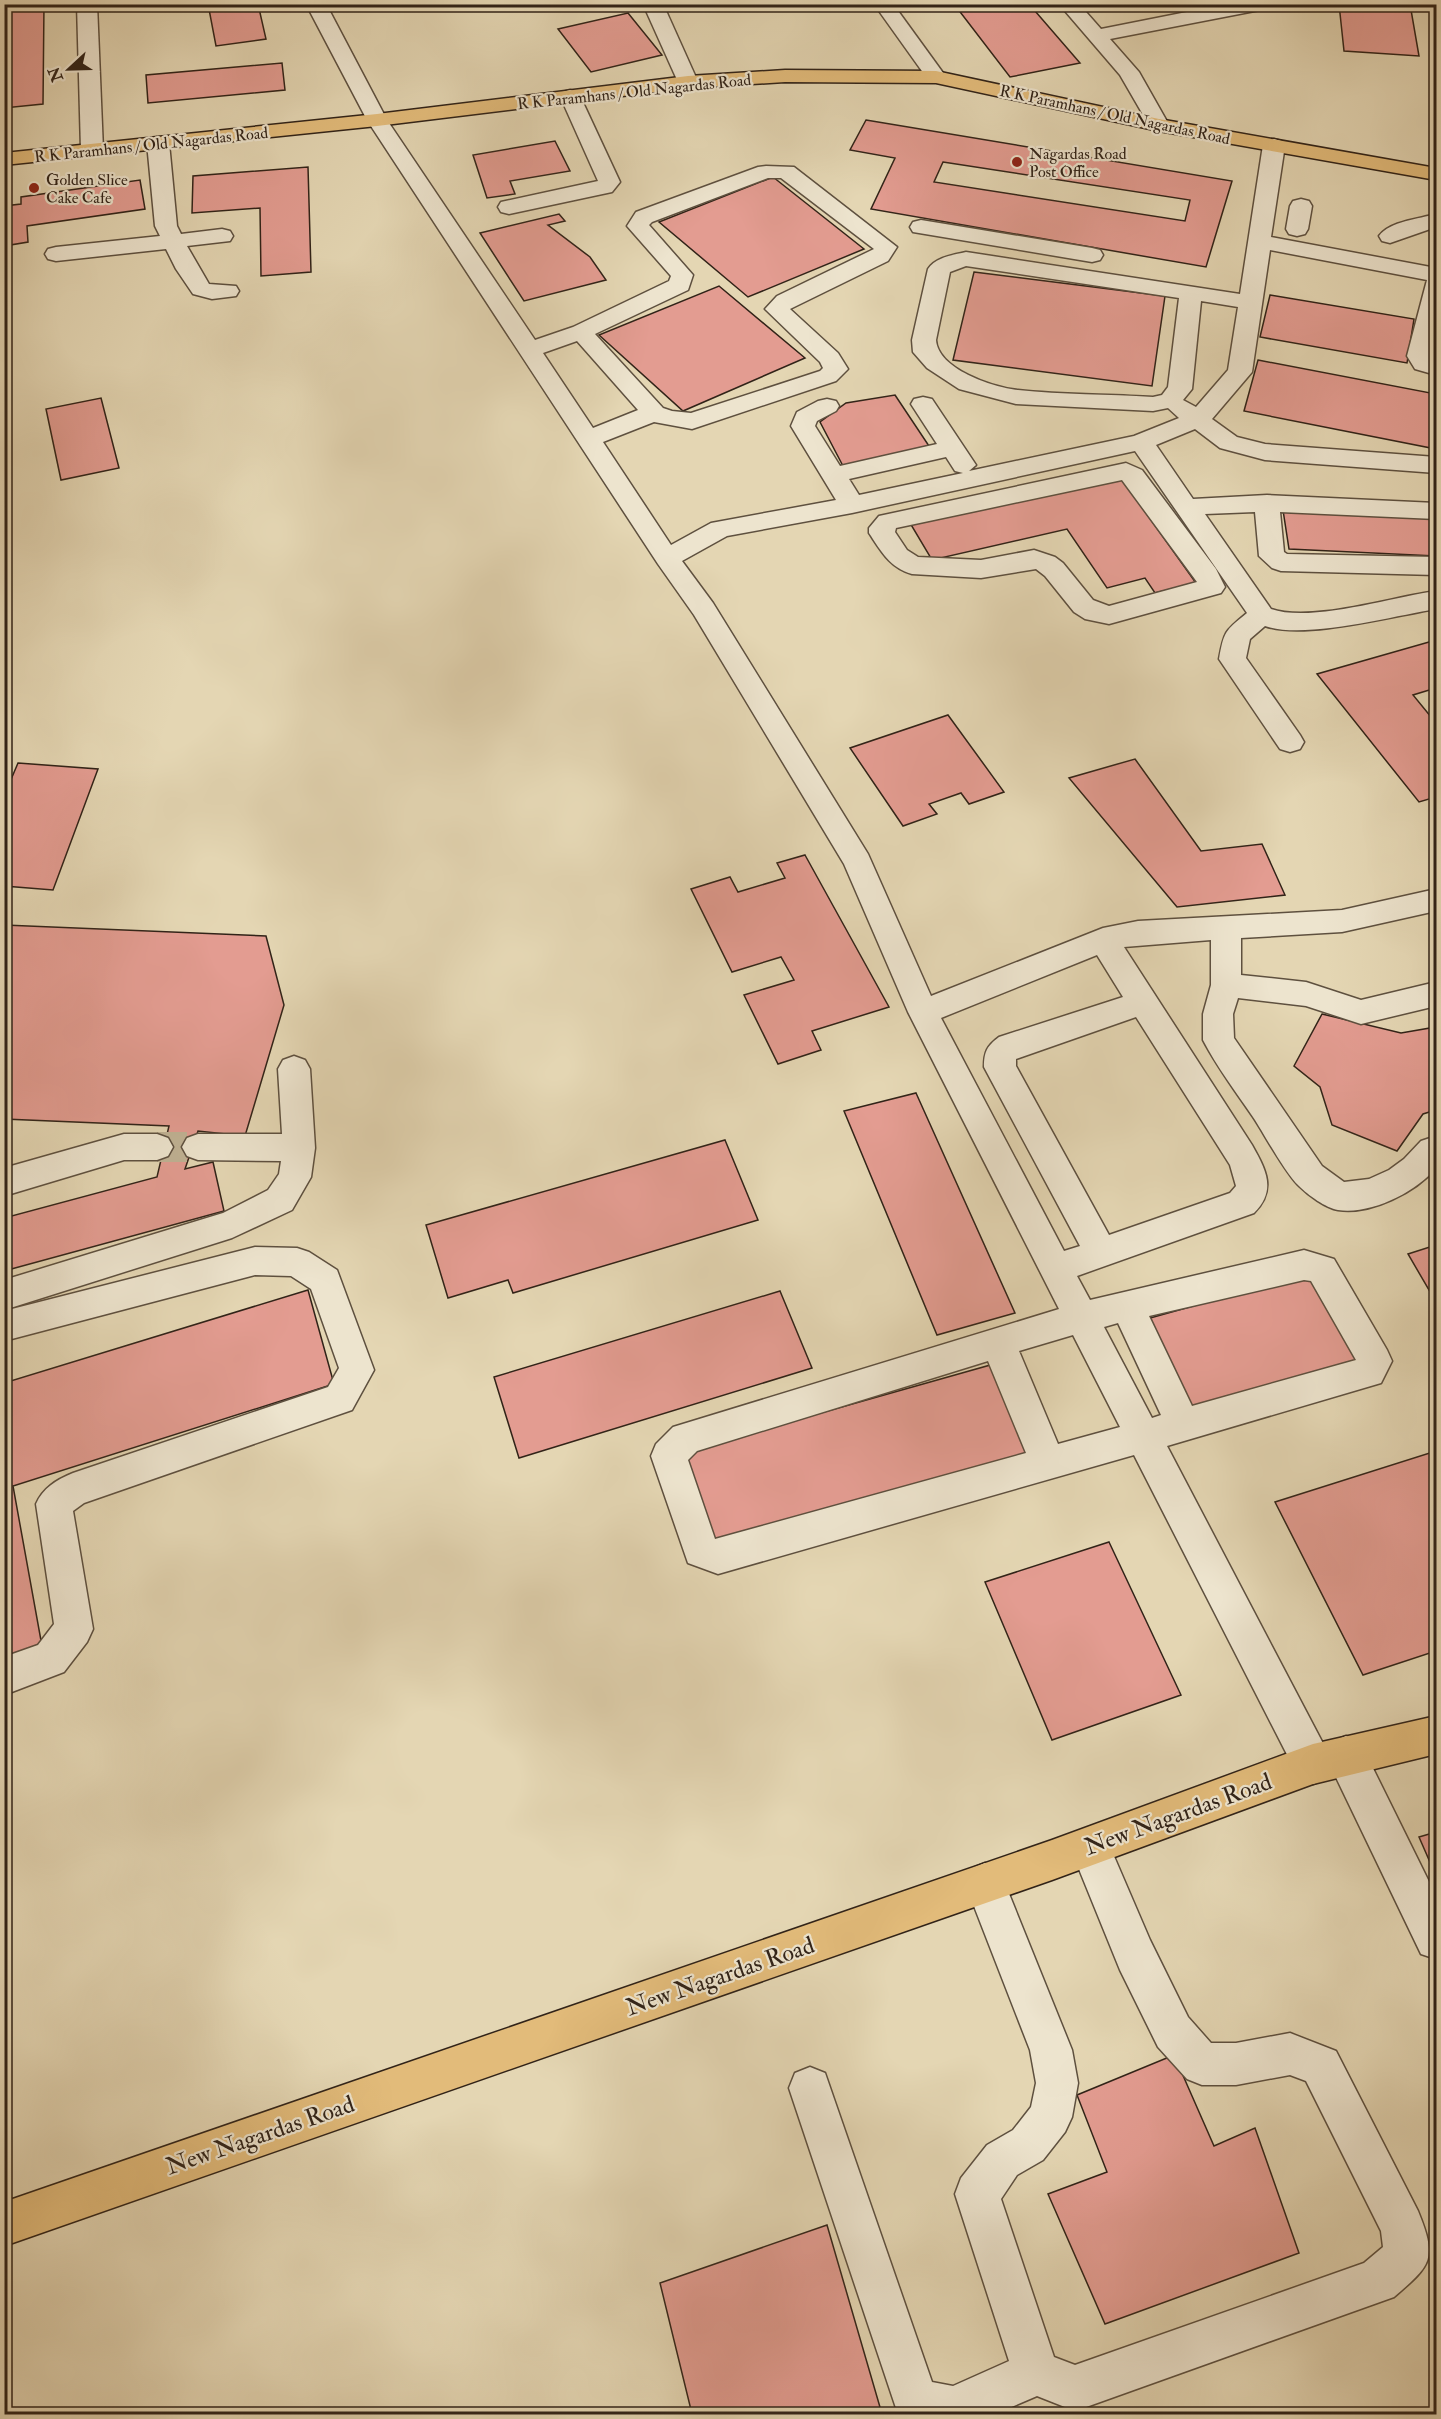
<svg xmlns="http://www.w3.org/2000/svg" width="1441" height="2419" font-family="'IM FELL Double Pica',serif">
<style>
.building{fill:#e39c91;stroke:#312318;stroke-width:1.5;fill-rule:evenodd}
.lines{fill:none;stroke-linecap:round;stroke-linejoin:round}
.minor-tunnel{stroke:#c0b294;stroke-width:30;stroke-dasharray:30 15;stroke-linecap:butt}
.minor-casing{stroke:#5e503f;stroke-width:3}
.major-casing{stroke:#312318;stroke-width:3}
.minor{fill:#ede4ce;fill-rule:evenodd}
.major{fill:#e2bb7a;fill-rule:evenodd}
.poi-dot{fill:#8f2418;stroke:#ede4ce;stroke-width:2}
.labels{text-anchor:middle;stroke-width:4.5;stroke-linejoin:round;paint-order:stroke}
.far-street-label{font-size:16px;fill:#312318;stroke:#ede4ce}
.far-poi-label{font-size:16px;fill:#312318;stroke:#ede4ce;text-anchor:start}
.near-street-label{font-size:24px;fill:#312318;stroke:#ede4ce}
</style>
<rect width="100%" height="100%" fill="#e4d6b3"/>
<filter id="stains"><feTurbulence type="fractalNoise" baseFrequency=".00333" numOctaves="4"/><feColorMatrix values="0 0 0 0 .2 0 0 0 0 .09 0 0 0 0 .02 0 0 0 .5 -.17"/></filter>
<radialGradient id="worn" r=".72"><stop offset=".6" stop-color="#630" stop-opacity="0"/><stop offset="1" stop-color="#630" stop-opacity=".3"/></radialGradient>
<g class="building">
<path d="M 4,4 L 44,4 L 43,104 L 4,108 Z"/>
<path d="M 208,4 L 258,4 L 266,39 L 216,46 Z"/>
<path d="M 954,4 L 1029,4 L 1080,63 L 1010,77 Z"/>
<path d="M 1339,4 L 1410,4 L 1419,56 L 1344,51 Z"/>
<path d="M 628,13 L 662,55 L 591,72 L 558,29 Z"/>
<path d="M 282,63 L 285,90 L 148,103 L 146,75 Z"/>
<path d="M 866,120 L 1232,181 L 1206,267 L 871,209 L 895,158 L 850,150 ZM 943,162 L 1190,200 L 1185,221 L 934,182 Z"/>
<path d="M 555,141 L 570,171 L 510,181 L 515,194 L 487,198 L 473,155 Z"/>
<path d="M 308,167 L 311,272 L 261,276 L 260,208 L 192,213 L 193,176 Z"/>
<path d="M 773,177 L 864,249 L 748,297 L 659,222 Z"/>
<path d="M 140,180 L 145,209 L 27,226 L 28,242 L 4,246 L 4,206 L 21,204 L 21,197 Z"/>
<path d="M 559,214 L 565,221 L 548,225 L 590,257 L 606,280 L 524,301 L 480,233 Z"/>
<path d="M 974,272 L 1165,296 L 1152,386 L 953,360 Z"/>
<path d="M 719,286 L 805,358 L 683,411 L 599,335 Z"/>
<path d="M 1270,295 L 1414,319 L 1407,363 L 1260,337 Z"/>
<path d="M 1258,360 L 1436,394 L 1436,449 L 1244,411 Z"/>
<path d="M 895,395 L 931,449 L 843,466 L 820,422 L 846,403 Z"/>
<path d="M 101,398 L 119,468 L 61,480 L 46,409 Z"/>
<path d="M 1119,475 L 1196,583 L 1155,593 L 1145,578 L 1107,588 L 1067,529 L 932,560 L 910,523 Z"/>
<path d="M 1283,510 L 1436,517 L 1436,556 L 1289,549 Z"/>
<path d="M 1436,640 L 1436,688 L 1413,695 L 1436,723 L 1436,797 L 1419,802 L 1317,674 Z"/>
<path d="M 948,715 L 1004,792 L 969,804 L 961,793 L 929,804 L 937,814 L 903,826 L 850,748 Z"/>
<path d="M 1135,759 L 1201,851 L 1262,844 L 1285,895 L 1177,907 L 1069,778 Z"/>
<path d="M 18,763 L 98,769 L 53,890 L 4,886 L 4,796 Z"/>
<path d="M 805,855 L 889,1007 L 812,1031 L 821,1050 L 778,1064 L 744,995 L 794,980 L 781,957 L 732,972 L 691,889 L 730,877 L 738,892 L 785,878 L 777,863 Z"/>
<path d="M 4,925 L 266,936 L 284,1005 L 245,1136 L 198,1131 L 185,1169 L 213,1162 L 224,1211 L 4,1271 L 4,1218 L 157,1177 L 169,1126 L 4,1119 Z"/>
<path d="M 1322,1014 L 1401,1033 L 1436,1027 L 1436,1110 L 1423,1114 L 1397,1151 L 1332,1125 L 1320,1087 L 1294,1066 Z"/>
<path d="M 916,1093 L 1015,1313 L 937,1335 L 844,1111 Z"/>
<path d="M 725,1140 L 758,1220 L 513,1293 L 508,1280 L 448,1298 L 426,1225 Z"/>
<path d="M 1436,1245 L 1436,1302 L 1408,1254 Z"/>
<path d="M 1315,1272 L 1365,1363 L 1188,1413 L 1143,1320 Z"/>
<path d="M 308,1290 L 334,1384 L 13,1486 L 42,1646 L 4,1659 L 4,1383 Z"/>
<path d="M 780,1291 L 812,1368 L 519,1458 L 494,1377 Z"/>
<path d="M 1001,1362 L 1034,1455 L 710,1544 L 682,1452 Z"/>
<path d="M 1436,1451 L 1436,1651 L 1363,1675 L 1275,1502 Z"/>
<path d="M 1109,1542 L 1181,1695 L 1052,1740 L 985,1582 Z"/>
<path d="M 1436,1832 L 1436,1876 L 1419,1837 Z"/>
<path d="M 1174,2055 L 1214,2146 L 1255,2128 L 1299,2253 L 1105,2324 L 1048,2194 L 1107,2172 L 1077,2095 Z"/>
<path d="M 827,2225 L 882,2414 L 692,2414 L 660,2283 Z"/>
</g>
<g class="lines">
<path class="minor-tunnel" d="M 157,1147 L 198,1147"/>
<defs>
<g id="minor">
<path d="M 77,4 L 97,4 L 103,150 L 100,155 L 92,156 L 84,155 L 81,150 Z"/>
<path d="M 306,4 L 326,4 L 387,120 L 535,340 L 573,327 L 669,281 L 671,276 L 627,226 L 636,212 L 758,167 L 766,166 L 794,167 L 897,247 L 888,261 L 790,309 L 838,353 L 848,369 L 836,381 L 692,429 L 654,422 L 603,442 L 671,545 L 711,523 L 836,500 L 791,426 L 797,412 L 818,401 L 827,399 L 836,401 L 839,406 L 836,411 L 817,421 L 815,426 L 840,466 L 937,444 L 911,404 L 914,399 L 923,397 L 932,399 L 976,465 L 969,471 L 1134,436 L 1179,418 L 1168,408 L 1153,411 L 1016,404 L 959,389 L 927,368 L 913,352 L 912,340 L 928,269 C 936,257 953,255 966,252 L 1240,294 L 1263,145 L 1267,141 L 1274,139 L 1281,141 L 1285,145 L 1271,237 L 1436,268 L 1436,331 L 1431,356 L 1436,361 L 1436,375 L 1415,369 L 1407,356 L 1427,280 L 1270,250 L 1252,372 L 1212,419 L 1237,437 L 1265,444 L 1436,457 L 1436,473 L 1265,460 L 1220,448 L 1195,429 L 1156,445 L 1193,499 L 1267,495 L 1436,503 L 1436,519 L 1280,512 L 1284,552 L 1287,554 L 1436,557 L 1436,575 L 1281,571 L 1272,568 L 1259,556 L 1255,512 L 1205,514 L 1271,609 C 1311,623 1392,597 1436,591 L 1436,609 C 1393,616 1304,640 1265,626 L 1250,639 L 1246,658 L 1300,735 L 1304,742 L 1300,749 L 1290,752 L 1280,749 L 1219,659 C 1224,631 1225,631 1247,613 L 1135,451 L 852,513 L 727,536 L 682,561 L 713,603 L 868,854 L 931,996 L 1103,928 L 1138,921 L 1342,910 L 1436,889 L 1436,911 L 1342,932 L 1241,938 L 1241,975 L 1306,982 L 1361,1000 L 1436,982 L 1436,1006 L 1361,1024 L 1306,1006 L 1238,998 L 1233,1014 L 1234,1038 L 1322,1166 L 1344,1182 L 1369,1179 L 1389,1170 L 1404,1159 L 1421,1141 L 1436,1136 L 1436,1168 C 1416,1192 1371,1215 1338,1210 C 1326,1208 1308,1195 1299,1186 C 1285,1173 1265,1135 1253,1117 C 1236,1092 1217,1067 1203,1040 L 1203,1014 L 1211,985 L 1211,940 L 1124,947 L 1252,1145 C 1266,1170 1277,1190 1254,1213 L 1077,1276 L 1090,1300 L 1304,1250 L 1334,1259 L 1387,1350 L 1392,1361 L 1381,1383 L 1167,1446 L 1328,1753 L 1332,1742 L 1346,1736 L 1360,1742 L 1436,1896 L 1436,1959 L 1421,1954 L 1331,1767 L 1327,1778 L 1313,1784 L 1299,1778 L 1134,1455 L 718,1574 L 688,1563 L 651,1456 L 656,1444 L 673,1427 L 1059,1309 L 908,1012 L 844,864 L 694,615 L 658,564 L 367,120 ZM 768,178 L 781,178 L 874,249 L 777,296 L 765,309 L 820,362 L 823,368 L 820,371 L 691,413 L 672,411 L 663,408 L 595,334 L 688,290 L 693,275 L 649,225 L 652,222 ZM 966,266 L 1179,298 L 1168,387 L 1162,395 L 1153,397 C 1108,394 1062,395 1018,390 C 992,387 938,369 936,340 L 950,272 ZM 1201,301 L 1238,307 L 1228,370 L 1196,407 L 1183,400 L 1192,389 ZM 577,341 L 638,410 L 593,428 L 543,353 ZM 946,457 L 955,471 L 963,473 L 859,495 L 849,479 ZM 1097,955 L 1123,997 L 999,1037 C 987,1046 984,1052 984,1067 L 1080,1246 L 1064,1251 L 941,1018 ZM 1136,1017 L 1230,1165 L 1236,1186 L 1230,1193 L 1109,1235 L 1016,1066 L 1016,1059 ZM 1304,1280 L 1311,1281 L 1356,1360 L 1192,1406 L 1149,1316 ZM 1118,1323 L 1161,1415 L 1152,1418 L 1104,1327 ZM 1073,1335 L 1120,1427 L 1058,1444 L 1019,1351 ZM 988,1361 L 1026,1453 L 715,1539 L 688,1460 L 697,1451 Z"/>
<path d="M 502,4 L 537,4 L 535,8 C 525,11 514,11 504,8 Z"/>
<path d="M 643,4 L 663,4 L 698,82 L 695,86 L 681,86 L 678,82 Z"/>
<path d="M 874,4 L 893,4 L 946,77 L 943,81 L 929,81 Z"/>
<path d="M 1059,4 L 1079,4 L 1101,29 L 1227,4 L 1269,4 L 1267,8 L 1260,10 L 1110,39 L 1139,72 L 1169,125 L 1166,129 L 1159,131 L 1152,129 L 1149,125 L 1120,75 Z"/>
<path d="M 570,90 L 577,92 L 580,96 L 620,182 L 612,192 L 509,214 L 501,212 L 498,207 L 501,202 L 598,181 L 560,96 L 563,92 Z"/>
<path d="M 158,137 L 165,139 L 169,143 L 177,226 L 181,234 L 222,229 L 230,231 L 233,236 L 230,241 L 187,246 L 209,284 L 236,286 L 239,291 L 236,296 L 212,299 L 193,294 L 176,269 L 166,249 L 56,261 L 48,259 L 45,254 L 48,249 L 56,247 L 160,236 L 155,226 L 147,143 L 151,139 Z"/>
<path d="M 1301,199 L 1309,201 L 1312,206 L 1308,229 L 1305,234 L 1297,236 L 1289,234 L 1286,229 L 1290,206 L 1293,201 Z"/>
<path d="M 1436,214 L 1436,227 L 1390,243 L 1382,241 L 1379,236 C 1390,221 1419,219 1436,214 Z"/>
<path d="M 921,220 L 1092,248 L 1100,250 L 1103,255 L 1100,260 L 1092,262 L 913,232 L 910,227 L 913,222 Z"/>
<path d="M 1126,463 L 1142,470 L 1216,569 L 1225,587 L 1221,593 L 1109,624 L 1085,619 L 1074,612 L 1045,576 L 1036,569 L 981,578 L 912,574 C 890,568 881,551 869,533 L 869,528 L 879,516 ZM 1122,480 L 1197,582 L 1109,606 L 1093,600 L 1063,563 L 1055,557 L 1034,550 L 981,560 L 918,557 L 907,550 L 895,532 L 896,528 Z"/>
<path d="M 294,1056 L 305,1060 L 310,1069 L 315,1148 L 311,1177 L 292,1210 L 232,1238 L 4,1310 L 4,1280 L 223,1213 L 268,1190 L 279,1174 L 281,1161 L 198,1160 L 187,1156 L 182,1147 L 187,1138 L 198,1134 L 282,1134 L 278,1069 L 283,1060 Z"/>
<path d="M 124,1134 L 157,1134 L 168,1138 L 173,1147 L 168,1156 L 157,1160 L 124,1160 L 4,1196 L 4,1168 Z"/>
<path d="M 255,1247 L 297,1248 L 309,1252 L 337,1270 L 374,1370 L 352,1410 L 84,1503 L 73,1511 L 93,1629 L 87,1642 L 64,1672 L 4,1695 L 4,1657 L 38,1645 L 54,1624 L 36,1504 C 43,1488 56,1480 73,1473 L 328,1387 L 339,1368 L 311,1289 L 291,1276 L 255,1275 L 4,1341 L 4,1311 Z"/>
<path d="M 1090,1827 L 1104,1833 L 1150,1940 L 1188,2017 L 1211,2043 L 1236,2043 L 1290,2033 L 1336,2051 L 1418,2211 C 1438,2260 1431,2265 1394,2297 L 1075,2411 L 1037,2396 L 995,2414 L 898,2414 L 789,2088 L 795,2073 L 810,2067 L 825,2073 L 932,2382 L 953,2386 L 1009,2361 L 955,2194 L 961,2178 L 987,2145 L 1013,2130 L 1031,2107 L 1036,2083 L 1030,2050 L 965,1883 L 971,1869 L 985,1863 L 999,1869 L 1072,2050 L 1078,2083 L 1072,2117 L 1065,2132 L 1043,2160 L 1017,2175 L 1001,2199 L 1054,2357 L 1075,2365 L 1364,2263 L 1383,2247 L 1381,2231 L 1306,2081 L 1290,2075 L 1236,2085 L 1202,2085 L 1187,2079 L 1158,2047 L 1120,1970 L 1070,1847 L 1076,1833 Z"/>
</g>
<g id="major">
<path d="M 785,70 L 936,71 L 1159,119 L 1436,168 L 1436,180 L 1159,131 L 936,83 L 785,82 L 688,88 L 377,126 L 4,165 L 4,153 L 377,114 L 688,76 Z"/>
<path d="M 1436,1716 L 1436,1754 L 1313,1784 L 1052,1880 L 4,2246 L 4,2202 L 1052,1840 L 1313,1744 Z"/>
</g>
</defs>
<use href="#minor" class="minor-casing"/>
<use href="#major" class="major-casing"/>
<use href="#minor" class="minor"/>
<use href="#major" class="major"/>
</g>
<g class="poi-dot">
<circle cx="1017" cy="162" r="6"/>
<circle cx="34" cy="188" r="6"/>
</g>
<g class="labels">
<g class="far-street-label">
<text transform="translate(634 91) rotate(-6)" y="6">R K Paramhans / Old Nagardas Road</text>
<text transform="translate(1115 114) rotate(12)" y="6">R K Paramhans / Old Nagardas Road</text>
<text transform="translate(151 144) rotate(-6)" y="6">R K Paramhans / Old Nagardas Road</text>
</g>
<g class="far-poi-label">
<text x="1029" y="159">Nagardas Road<tspan x="1029" dy="18">Post Office</tspan></text>
<text x="46" y="185">Golden Slice<tspan x="46" dy="18">Cake Cafe</tspan></text>
</g>
<g class="near-street-label">
<text transform="translate(1178 1814) rotate(-20)" y="8">New Nagardas Road</text>
<text transform="translate(720 1976) rotate(-19)" y="8">New Nagardas Road</text>
<text transform="translate(260 2135) rotate(-19)" y="8">New Nagardas Road</text>
</g>
</g>
<rect width="1441" height="2419" fill="none" stroke="#e4d6b3" stroke-width="24"/>
<rect x="6" y="6" width="1429" height="2407" fill="none" stroke="#312318" stroke-width="3"/>
<rect x="12" y="12" width="1417" height="2395" fill="none" stroke="#312318" stroke-width="1.5"/>
<g transform="translate(69 69) rotate(248)" stroke="#ede4ce" stroke-width="4.5" paint-order="stroke">
<path d="M0-4.5L10 22L0 15L-10 22Z" fill="#312318"/>
<text y="-9" font-size="16" font-weight="bold" text-anchor="middle" fill="#312318">N</text>
</g>
<rect width="100%" height="100%" filter="url(#stains)"/>
<rect width="100%" height="100%" fill="url(#worn)"/>
</svg>
